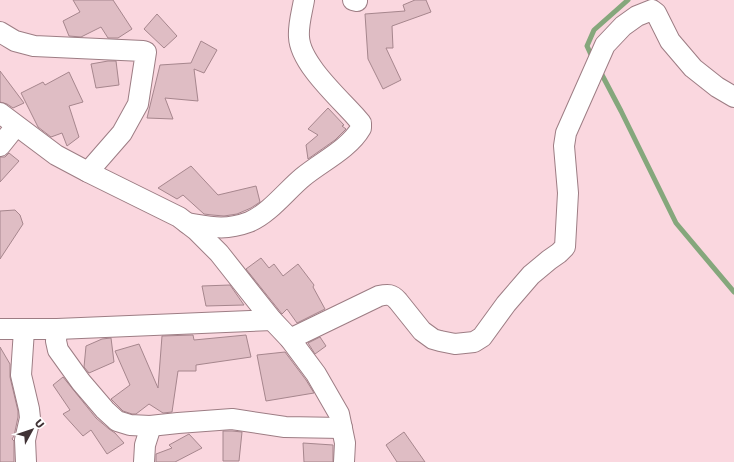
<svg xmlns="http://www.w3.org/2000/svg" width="734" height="462" font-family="Poppins,sans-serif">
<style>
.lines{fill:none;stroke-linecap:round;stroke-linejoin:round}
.stream{stroke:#85a77c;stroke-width:5}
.building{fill:#dfbdc4;stroke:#a6868d}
.minor-casing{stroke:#9d7d84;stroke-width:22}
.minor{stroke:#fff;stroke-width:20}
</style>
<rect width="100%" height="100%" fill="#fad7df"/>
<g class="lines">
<g class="stream">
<path d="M 593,59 L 587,46 L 594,30 L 628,0"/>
<path d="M 600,71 L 621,111 L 676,223 L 734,292"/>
</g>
</g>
<g class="building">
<path d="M 73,0 L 113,0 L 132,29 L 118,38 L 108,38 L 101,27 L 81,37 L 69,36 L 63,21 L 80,12 Z"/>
<path d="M 415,0 L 426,0 L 431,12 L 392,26 L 393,48 L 386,48 L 401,80 L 383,89 L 368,59 L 365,14 L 405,11 L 403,5 Z"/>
<path d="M 157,14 L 177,36 L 164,48 L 144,29 Z"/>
<path d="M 201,41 L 217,50 L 204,73 L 194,69 L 198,101 L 165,98 L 173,119 L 147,118 L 160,65 L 191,63 Z"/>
<path d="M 108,61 L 116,61 L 119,85 L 96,88 L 91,64 Z"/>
<path d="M 0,71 L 24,103 L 13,108 L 7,104 L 0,102 Z"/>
<path d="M 69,72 L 83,102 L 69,106 L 79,137 L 67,146 L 62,133 L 51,137 L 38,127 L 21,93 L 43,82 L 45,85 Z"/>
<path d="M 328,108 L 344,125 L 342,126 L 346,129 L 335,140 L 308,159 L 306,145 L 318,135 L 308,129 Z"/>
<path d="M 9,153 L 19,161 L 0,182 L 0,157 L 5,157 Z"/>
<path d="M 191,166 L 218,195 L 256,186 L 260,202 L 251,208 L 237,214 L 224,216 L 212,215 L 204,214 L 183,195 L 177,199 L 158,188 Z"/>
<path d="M 15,210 L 20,215 L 23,224 L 0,259 L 0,211 Z"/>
<path d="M 261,258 L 269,268 L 274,264 L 283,276 L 298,264 L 314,285 L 313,287 L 325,309 L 297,323 L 287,309 L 282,314 L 246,269 Z"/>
<path d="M 230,285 L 244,305 L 206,306 L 202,286 Z"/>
<path d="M 193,335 L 194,340 L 246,335 L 251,357 L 196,365 L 196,371 L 178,371 L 172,412 L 163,413 L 149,404 L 136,414 L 132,414 L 123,411 L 111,399 L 130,385 L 115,351 L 139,344 L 158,388 L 162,336 Z"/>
<path d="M 320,337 L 326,346 L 315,354 L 308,343 Z"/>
<path d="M 111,338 L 114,362 L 89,373 L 84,367 L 86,346 L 102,339 Z"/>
<path d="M 0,347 L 10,364 L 10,377 L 18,411 L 18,417 L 14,436 L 12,439 L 14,441 L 14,462 L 0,462 Z"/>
<path d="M 285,352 L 306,380 L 314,393 L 266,401 L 257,355 Z"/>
<path d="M 63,377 L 96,418 L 109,429 L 115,433 L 124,443 L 107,454 L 91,430 L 83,436 L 63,414 L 70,410 L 53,385 Z"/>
<path d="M 223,431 L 232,431 L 242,432 L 239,461 L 223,461 Z"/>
<path d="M 404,432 L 425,462 L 397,462 L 386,445 Z"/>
<path d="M 189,434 L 202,448 L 175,462 L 156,462 L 156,454 L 172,448 L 169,445 Z"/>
<path d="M 303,443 L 333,445 L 333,462 L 304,462 Z"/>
</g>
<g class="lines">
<defs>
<g id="minor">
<path d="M 353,0 L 357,1"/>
<path d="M 0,32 L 15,41 L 34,46 L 143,51 L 146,52 L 138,104 L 122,133 L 88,172"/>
<path d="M 0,113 L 56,155 L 88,172 L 179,217 L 196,230 L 219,253 L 272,320 L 290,339 L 316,374 L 339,414 L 345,443 L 344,462"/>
<path d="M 0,146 L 16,126"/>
<path d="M 187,223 C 211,227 225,231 249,222 C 269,214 287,190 303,177 C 321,162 349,149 361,128 L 361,123 L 355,116 C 338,97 300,63 299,37 C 298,25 302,12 304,0"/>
<path d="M 0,329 L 57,329 L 272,320"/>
<path d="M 57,329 L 56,341 L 58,350 L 81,382 L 105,410 L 117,421 L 130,425 L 150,426 L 178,423 L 232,419 L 285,427 L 342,428"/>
<path d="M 24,330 L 21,375 L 29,409 L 30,418 L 25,440 L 26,462"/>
<path d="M 290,339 L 379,296 C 388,294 392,294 398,301 L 422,331 L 433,339 L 440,341 L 455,344 L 474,342 L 482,337 L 506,304 L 531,275 L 549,260 L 559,253 L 565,247 L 568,193 L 564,146 L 566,133 L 605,45 L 623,26 L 637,16 L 652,10 L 656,13 L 670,41 L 693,68 L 717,87 L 734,97"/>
<path d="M 144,462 L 145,445 L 151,426"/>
</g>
</defs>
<use href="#minor" class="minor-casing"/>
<use href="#minor" class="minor"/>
</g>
<g transform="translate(32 430) rotate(50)" stroke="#ffffff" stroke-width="3" paint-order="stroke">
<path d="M0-3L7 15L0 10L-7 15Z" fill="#403235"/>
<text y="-6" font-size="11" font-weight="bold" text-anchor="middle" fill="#403235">U</text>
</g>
</svg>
